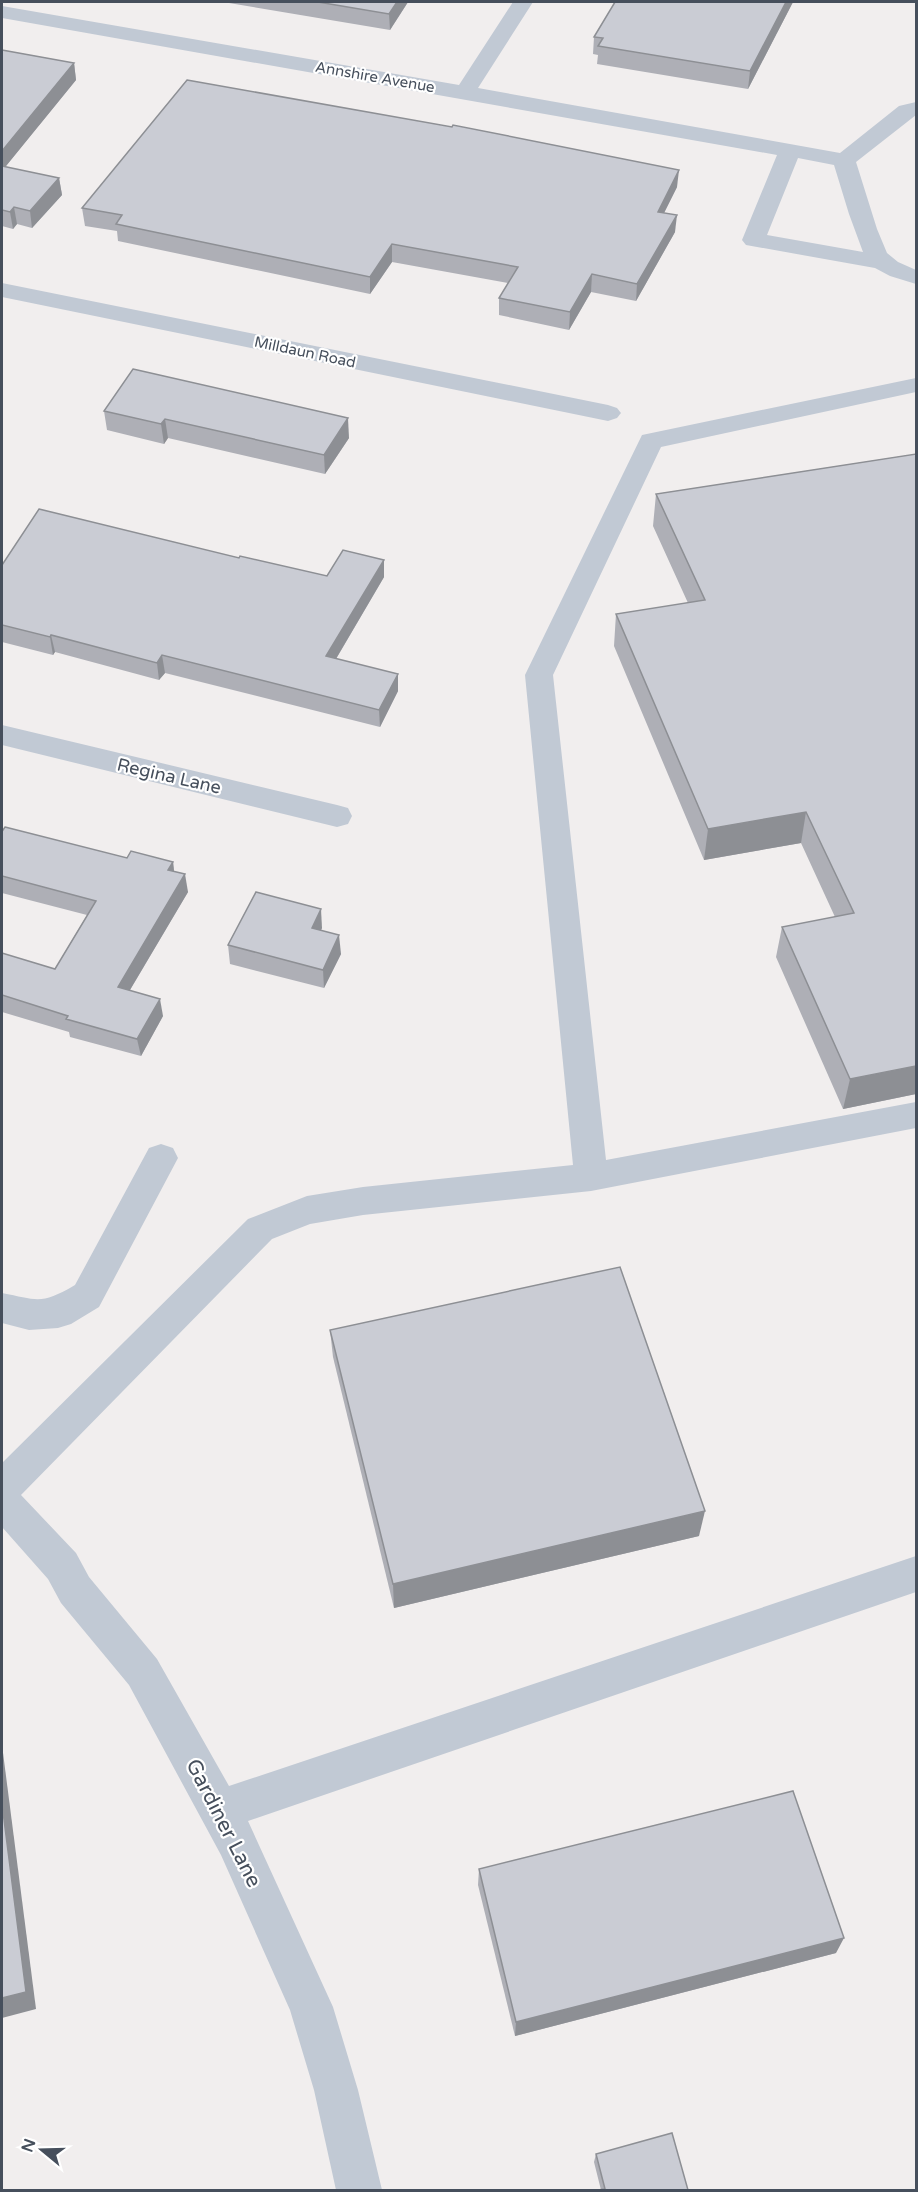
<svg xmlns="http://www.w3.org/2000/svg" width="918" height="2192" font-family="'Varela Round',sans-serif">
<style>
.lines{fill:none;stroke-linecap:round;stroke-linejoin:round}
.minor{fill:#c1c9d4;fill-rule:evenodd}
.wall{fill:#aeafb6}
.shaded-wall{fill:#8d8f94}
.building{fill:#caccd4;stroke:#8d8f94;stroke-width:1.5}
.labels{text-anchor:middle;stroke-width:4.5;stroke-linejoin:round;paint-order:stroke}
.far-street-label{font-size:15px;fill:#464f5c;stroke:#fff}
.street-label{font-size:18px;fill:#464f5c;stroke:#fff}
.near-street-label{font-size:21px;fill:#464f5c;stroke:#fff}
</style>
<rect width="100%" height="100%" fill="#f1eeee"/>
<g class="lines">
<g class="minor">
<path d="M 513,2 L 533,2 L 478,88 L 840,153 L 899,106 L 916,102 L 916,115 L 856,162 L 877,229 L 887,253 L 898,262 L 916,270 L 916,284 L 890,276 L 875,268 L 746,245 L 742,240 L 777,155 L 2,18 L 2,6 L 459,85 ZM 798,158 L 834,165 L 849,214 L 863,252 L 767,235 Z"/>
<path d="M 2,283 L 608,405 L 617,408 L 621,413 L 617,418 L 608,421 L 2,297 Z"/>
<path d="M 916,378 L 916,392 L 661,447 L 553,675 L 606,1160 L 916,1102 L 916,1128 L 591,1191 L 363,1215 L 310,1224 L 272,1239 L 21,1495 L 76,1553 L 89,1577 L 157,1659 L 229,1786 L 916,1556 L 916,1592 L 248,1821 L 333,2007 L 358,2090 L 382,2190 L 336,2190 L 314,2090 L 290,2010 L 221,1855 L 129,1685 L 61,1603 L 48,1579 L 2,1527 L 2,1463 L 248,1219 L 307,1196 L 363,1187 L 573,1165 L 525,675 L 642,435 Z"/>
<path d="M 2,725 L 337,805 L 348,808 L 352,816 L 348,824 L 337,827 L 2,745 Z"/>
<path d="M 161,1144 L 173,1148 L 178,1158 L 99,1307 L 71,1324 L 58,1328 L 29,1330 L 2,1323 L 2,1293 C 38,1300 41,1305 75,1285 L 149,1148 Z"/>
</g>
</g>
<g class="wall">
<path d="M 223,2 L 408,2 L 390,30 Z"/>
<path d="M 615,2 L 793,2 L 748,89 L 597,64 L 598,55 L 593,54 L 594,37 Z"/>
<path d="M 2,50 L 74,63 L 76,80 L 5,167 L 59,178 L 62,195 L 32,228 L 17,224 L 13,229 L 2,226 Z"/>
<path d="M 677,187 L 664,213 L 675,232 L 636,301 L 591,292 L 569,330 L 499,315 L 499,298 L 508,283 L 392,262 L 370,294 L 118,241 L 117,231 L 85,226 L 82,208 Z"/>
<path d="M 104,411 L 349,438 L 325,474 L 168,438 L 164,444 L 107,430 Z"/>
<path d="M 916,454 L 916,1094 L 843,1109 L 776,957 L 782,927 L 835,917 L 801,843 L 704,860 L 614,646 L 616,614 L 688,603 L 653,526 L 656,494 Z"/>
<path d="M 239,558 L 327,576 L 384,560 L 384,577 L 336,659 L 398,674 L 398,691 L 380,727 L 165,673 L 159,680 L 55,652 L 53,655 L 2,642 L 2,565 Z"/>
<path d="M 2,829 L 127,858 L 173,862 L 174,871 L 188,892 L 130,990 L 163,1016 L 141,1056 L 70,1037 L 69,1032 L 2,1012 L 2,954 L 55,969 L 87,915 L 2,893 Z"/>
<path d="M 322,928 L 321,930 L 341,954 L 324,988 L 230,964 L 228,945 Z"/>
<path d="M 330,1330 L 699,1536 L 394,1608 L 333,1357 Z"/>
<path d="M 479,1869 L 836,1953 L 515,2036 L 478,1885 Z"/>
<path d="M 596,2154 L 688,2190 L 601,2190 L 594,2162 Z"/>
</g>
<g class="shaded-wall">
<path d="M 397,2 L 408,2 L 390,30 L 389,14 Z"/>
<path d="M 786,2 L 793,2 L 748,89 L 750,71 Z"/>
<path d="M 74,63 L 76,80 L 2,171 L 2,151 Z"/>
<path d="M 679,170 L 677,187 L 656,229 L 658,212 Z"/>
<path d="M 59,178 L 62,195 L 32,228 L 30,211 Z"/>
<path d="M 14,207 L 17,224 L 13,229 L 10,212 Z"/>
<path d="M 677,215 L 675,232 L 636,301 L 637,284 Z"/>
<path d="M 392,244 L 392,262 L 370,294 L 370,277 Z"/>
<path d="M 592,274 L 591,292 L 569,330 L 570,312 Z"/>
<path d="M 348,418 L 349,438 L 325,474 L 324,455 Z"/>
<path d="M 165,419 L 168,438 L 164,444 L 161,424 Z"/>
<path d="M 384,560 L 384,577 L 327,674 L 326,656 Z"/>
<path d="M 51,635 L 55,652 L 53,655 L 50,637 Z"/>
<path d="M 162,655 L 165,673 L 159,680 L 157,663 Z"/>
<path d="M 398,674 L 398,691 L 380,727 L 379,710 Z"/>
<path d="M 806,812 L 801,843 L 704,860 L 708,829 Z"/>
<path d="M 173,862 L 175,880 L 168,870 Z"/>
<path d="M 185,874 L 188,892 L 121,1005 L 118,987 Z"/>
<path d="M 321,909 L 322,928 L 313,947 L 312,928 Z"/>
<path d="M 339,935 L 341,954 L 324,988 L 323,970 Z"/>
<path d="M 160,999 L 163,1016 L 141,1056 L 137,1039 Z"/>
<path d="M 916,1066 L 916,1094 L 843,1109 L 850,1079 Z"/>
<path d="M 705,1511 L 699,1536 L 394,1608 L 393,1584 Z"/>
<path d="M 2,1745 L 36,2009 L 2,2018 Z"/>
<path d="M 844,1938 L 836,1953 L 515,2036 L 516,2022 Z"/>
</g>
<g class="building">
<path d="M 318,2 L 397,2 L 389,14 Z"/>
<path d="M 615,2 L 786,2 L 750,71 L 598,46 L 603,38 L 594,37 Z"/>
<path d="M 2,50 L 74,63 L 2,151 Z"/>
<path d="M 187,80 L 452,127 L 453,125 L 679,170 L 658,212 L 677,215 L 637,284 L 592,274 L 570,312 L 499,298 L 518,267 L 392,244 L 370,277 L 116,224 L 122,215 L 82,208 Z"/>
<path d="M 2,166 L 59,178 L 30,211 L 14,207 L 10,212 L 2,210 Z"/>
<path d="M 133,369 L 348,418 L 324,455 L 165,419 L 161,424 L 104,411 Z"/>
<path d="M 916,454 L 916,1066 L 850,1079 L 782,927 L 854,913 L 806,812 L 708,829 L 616,614 L 705,600 L 656,494 Z"/>
<path d="M 39,509 L 239,558 L 240,556 L 327,576 L 343,550 L 384,560 L 326,656 L 398,674 L 379,710 L 162,655 L 157,663 L 51,635 L 50,637 L 2,625 L 2,565 Z"/>
<path d="M 5,827 L 127,858 L 131,851 L 173,862 L 168,870 L 185,874 L 118,987 L 160,999 L 137,1039 L 66,1019 L 68,1016 L 2,995 L 2,953 L 55,969 L 96,901 L 2,876 L 2,829 L 3,830 Z"/>
<path d="M 256,892 L 321,909 L 312,928 L 339,935 L 323,970 L 228,945 Z"/>
<path d="M 620,1267 L 705,1511 L 393,1584 L 330,1330 Z"/>
<path d="M 793,1791 L 844,1938 L 516,2022 L 479,1869 Z"/>
<path d="M 2,1804 L 26,1992 L 2,1998 Z"/>
<path d="M 672,2133 L 688,2190 L 598,2190 L 605,2189 L 596,2154 Z"/>
</g>
<g class="labels">
<g class="far-street-label">
<text transform="translate(375 77) rotate(10)" y="5">Annshire Avenue</text>
<text transform="translate(305 352) rotate(12)" y="5">Milldaun Road</text>
</g>
<g class="street-label">
<text transform="translate(169 776) rotate(13)" y="6">Regina Lane</text>
</g>
<g class="near-street-label">
<text transform="translate(224 1823) rotate(63)" y="7">Gardiner Lane</text>
</g>
</g>
<rect width="918" height="2192" fill="none" stroke="#464f5c" stroke-width="6"/>
<g transform="translate(42 2150) rotate(289)" stroke="#ffffff" stroke-width="4.5" paint-order="stroke">
<path d="M0-4.5L10 22L0 15L-10 22Z" fill="#464f5c"/>
<text y="-9" font-size="16" font-weight="bold" text-anchor="middle" fill="#464f5c">N</text>
</g>
</svg>
